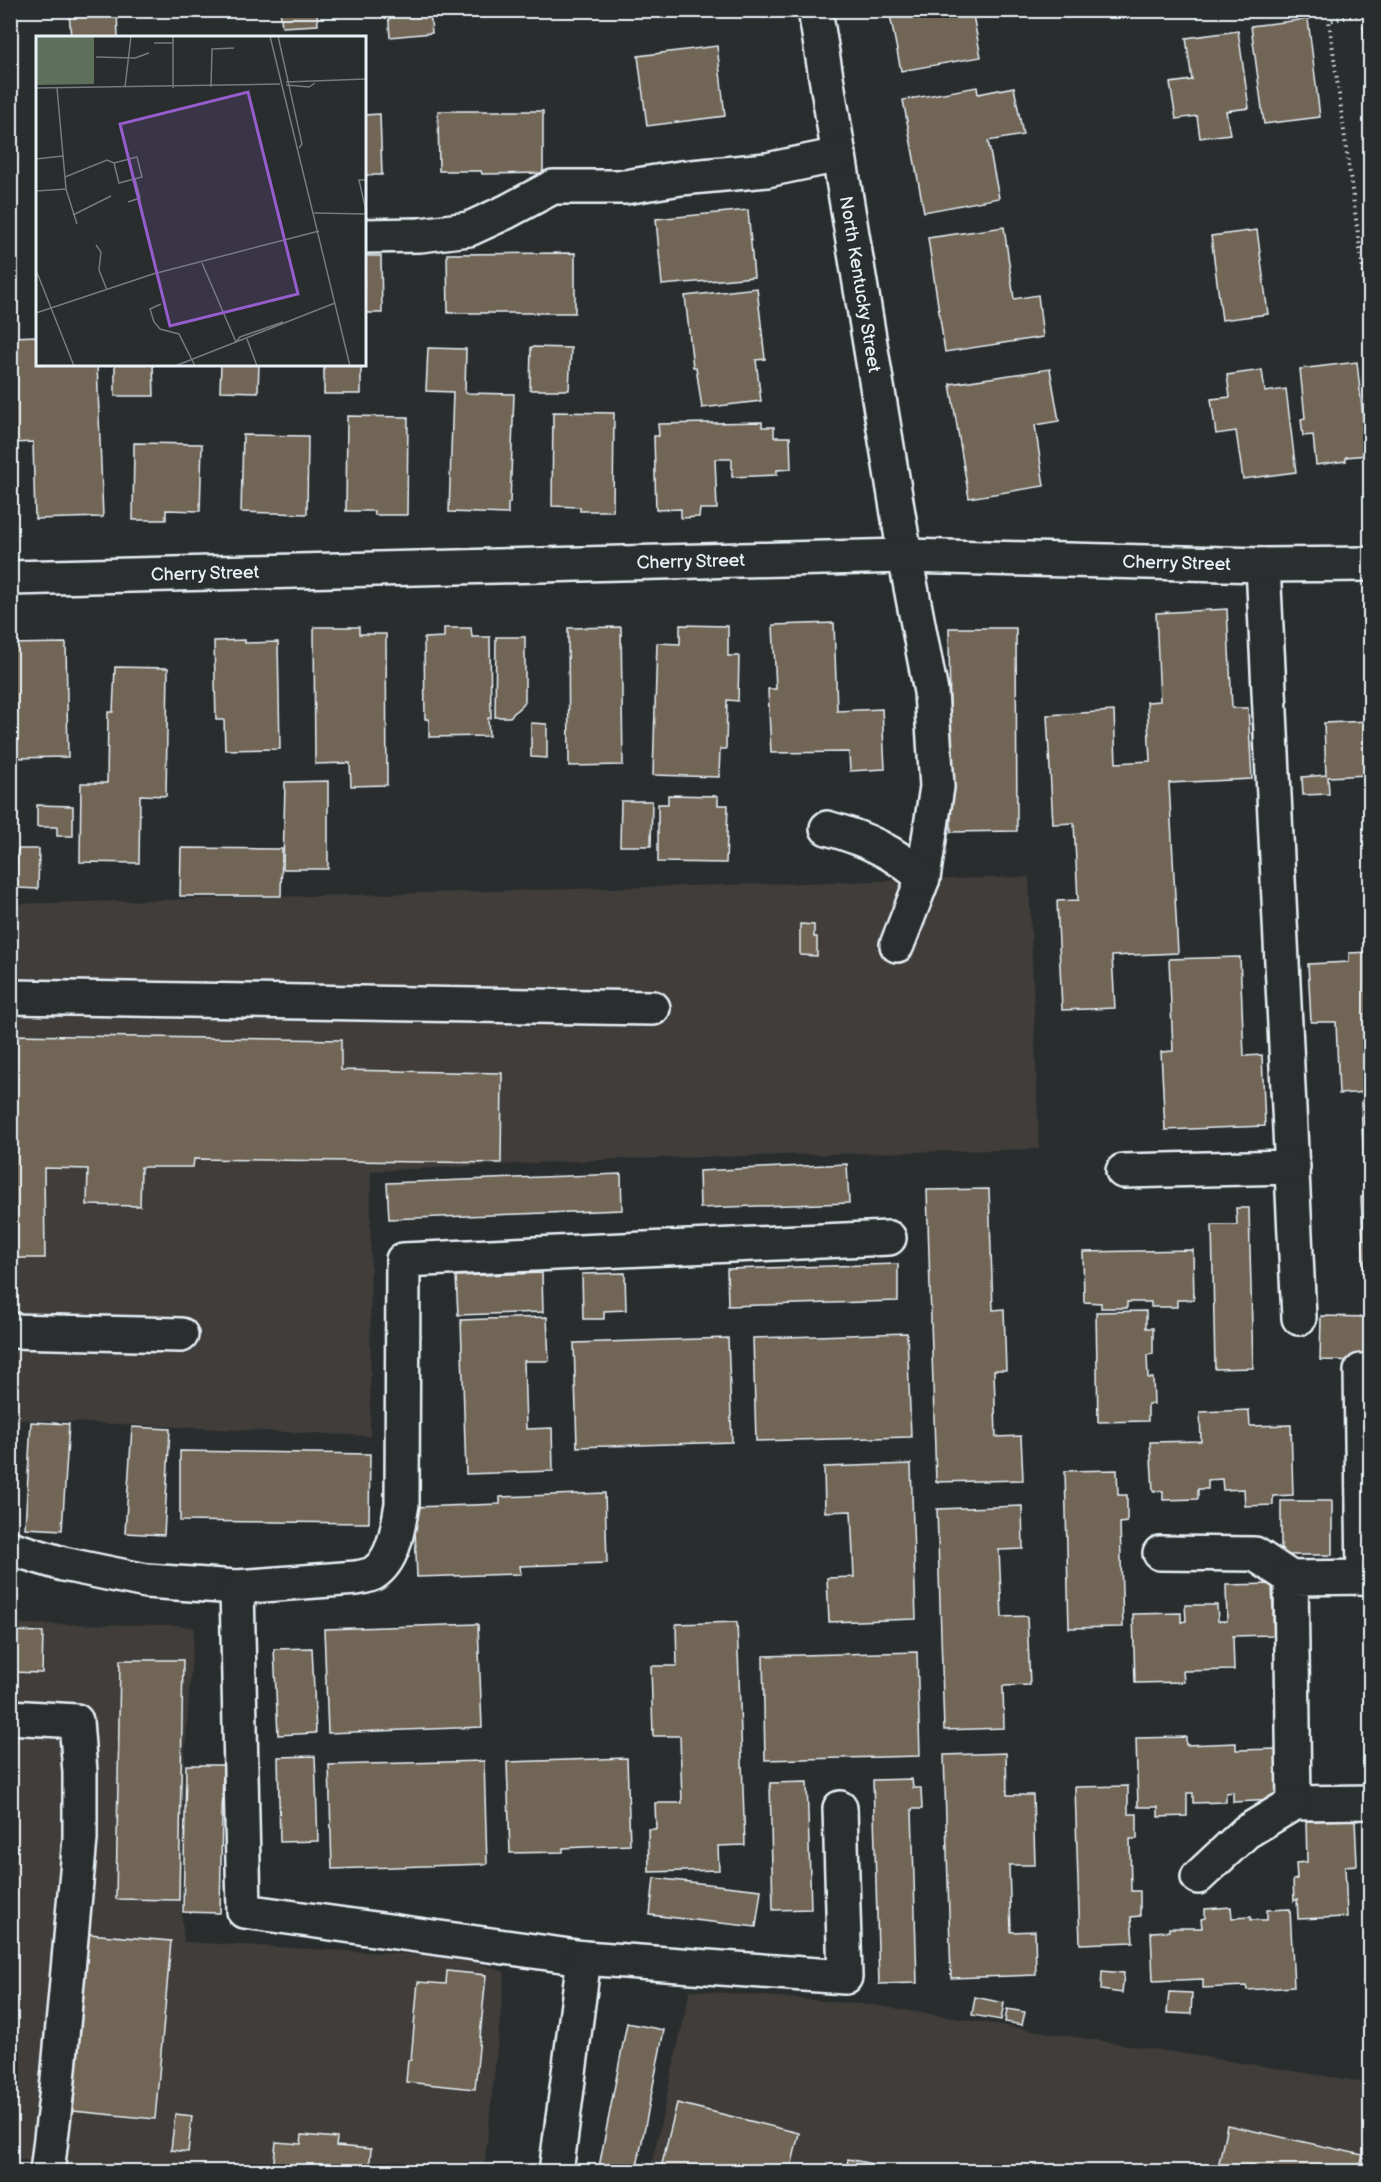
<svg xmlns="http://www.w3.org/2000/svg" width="1381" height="2182" font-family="'Balsamiq Sans',sans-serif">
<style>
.built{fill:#3f3e3a}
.building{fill:#716657;stroke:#e8f1f8;stroke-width:1.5}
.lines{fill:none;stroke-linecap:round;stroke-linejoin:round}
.minor-casing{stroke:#e8f1f8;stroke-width:38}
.path{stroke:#e8f1f8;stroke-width:4;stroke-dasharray:1.5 4.5;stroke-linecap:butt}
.minor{stroke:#2a2d2e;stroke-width:33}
.labels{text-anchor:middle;stroke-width:6;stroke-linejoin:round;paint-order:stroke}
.street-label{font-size:18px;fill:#e8f1f8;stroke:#2a2d2e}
.inset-road{fill:none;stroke:#767b7f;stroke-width:1.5}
.view{fill:#965dcd;fill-opacity:0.15;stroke:#965dcd;stroke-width:3}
.inset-edge{fill:none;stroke:#e8f1f8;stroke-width:3}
</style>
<rect width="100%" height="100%" fill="#2a2d2e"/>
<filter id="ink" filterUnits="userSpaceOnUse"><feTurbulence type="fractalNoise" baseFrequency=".0167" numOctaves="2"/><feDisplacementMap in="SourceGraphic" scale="12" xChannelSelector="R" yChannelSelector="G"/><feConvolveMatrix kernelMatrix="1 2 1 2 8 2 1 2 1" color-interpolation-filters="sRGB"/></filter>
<g filter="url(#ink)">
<g class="built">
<path d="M 1029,877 L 1039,1149 L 619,1159 L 371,1171 L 370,1436 L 11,1419 L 11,904 Z"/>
<path d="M 11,1624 L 177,1625 L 194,1628 L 184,1765 L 181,1906 L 184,1942 L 460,1957 L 505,1972 L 484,2171 L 88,2172 L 60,2165 L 11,2158 Z"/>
<path d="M 690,1990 L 872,2005 L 1370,2083 L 1370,2171 L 650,2172 Z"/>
</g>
<g class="building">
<path d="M 117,10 L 118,38 L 71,38 L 69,12 Z"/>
<path d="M 280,10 L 317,10 L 318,25 L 282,27 Z"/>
<path d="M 388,10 L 430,10 L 432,33 L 390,37 Z"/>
<path d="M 889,10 L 972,10 L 981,57 L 901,71 Z"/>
<path d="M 1308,19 L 1320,117 L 1264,124 L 1251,26 Z"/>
<path d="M 1370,25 L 1370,59 L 1367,59 L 1363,26 Z"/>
<path d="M 1238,31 L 1249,108 L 1226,111 L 1230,134 L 1200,138 L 1197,116 L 1176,119 L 1170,83 L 1192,80 L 1186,38 Z"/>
<path d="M 717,46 L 725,116 L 647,126 L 638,56 Z"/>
<path d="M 977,87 L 978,94 L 1014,87 L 1023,135 L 988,141 L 999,198 L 924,212 L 903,100 Z"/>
<path d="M 438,111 L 543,111 L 543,173 L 482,174 L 481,171 L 439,171 Z"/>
<path d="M 380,114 L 382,175 L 364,175 L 364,115 Z"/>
<path d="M 748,210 L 754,277 L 662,285 L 656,219 Z"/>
<path d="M 1004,227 L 1014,299 L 1038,295 L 1043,337 L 945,352 L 928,238 Z"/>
<path d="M 1257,230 L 1268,314 L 1222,320 L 1211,236 Z"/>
<path d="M 575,253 L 575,313 L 448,313 L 447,254 Z"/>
<path d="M 364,256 L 381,256 L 382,313 L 364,313 Z"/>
<path d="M 757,288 L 765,359 L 756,360 L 761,401 L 702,408 L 696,367 L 693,367 L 685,296 Z"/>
<path d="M 38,336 L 38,364 L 97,364 L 103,517 L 35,519 L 33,442 L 14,443 L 11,337 Z"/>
<path d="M 531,347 L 571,348 L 569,390 L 530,390 Z"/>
<path d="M 428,348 L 466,349 L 465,393 L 514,394 L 510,503 L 508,503 L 508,514 L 449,512 L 453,392 L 426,391 Z"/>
<path d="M 1357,362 L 1367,455 L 1346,457 L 1346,461 L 1316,465 L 1313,435 L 1303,436 L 1301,419 L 1305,418 L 1300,369 Z"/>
<path d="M 115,364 L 153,364 L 154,396 L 115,396 Z"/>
<path d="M 221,364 L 259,364 L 258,392 L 220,391 Z"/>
<rect x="324" y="364" width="37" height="30"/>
<path d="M 1050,369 L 1059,421 L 1035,425 L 1044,486 L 969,498 L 950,384 Z"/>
<path d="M 1262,370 L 1265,392 L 1286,389 L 1296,472 L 1243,479 L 1236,431 L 1216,434 L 1211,399 L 1230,397 L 1227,375 Z"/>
<path d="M 553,412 L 614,413 L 613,511 L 580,511 L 580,507 L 552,506 Z"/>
<path d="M 347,416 L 408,417 L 407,515 L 375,515 L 374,511 L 346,511 Z"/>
<path d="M 762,422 L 762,427 L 774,427 L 774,437 L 790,437 L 791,469 L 777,470 L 777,475 L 732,477 L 732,459 L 715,459 L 717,509 L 700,509 L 699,517 L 681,518 L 681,509 L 656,510 L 654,436 L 659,436 L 658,424 Z"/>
<path d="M 243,435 L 308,436 L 307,514 L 241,512 Z"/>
<path d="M 134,443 L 202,444 L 200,511 L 166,510 L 166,520 L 133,520 Z"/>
<path d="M 1227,609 L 1232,708 L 1248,708 L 1252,779 L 1169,783 L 1178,953 L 1112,956 L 1115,1008 L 1062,1010 L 1057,901 L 1078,900 L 1074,823 L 1053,824 L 1047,715 L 1114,711 L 1116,763 L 1150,761 L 1147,702 L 1160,701 L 1156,613 Z"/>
<path d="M 834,623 L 837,711 L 882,709 L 885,769 L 850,771 L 849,752 L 771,753 L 768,689 L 776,689 L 773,625 Z"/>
<path d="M 680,625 L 728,626 L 728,656 L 739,656 L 738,701 L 727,700 L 726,749 L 720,749 L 719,777 L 653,775 L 657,643 L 680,644 Z"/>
<path d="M 314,627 L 359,627 L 359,634 L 386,634 L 387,785 L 351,786 L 350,763 L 315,764 Z"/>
<path d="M 621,627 L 623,765 L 569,766 L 568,628 Z"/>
<path d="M 444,628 L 471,628 L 472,637 L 490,637 L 491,718 L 488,718 L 489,736 L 429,737 L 429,719 L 425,719 L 424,638 L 444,637 Z"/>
<path d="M 949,628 L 1016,628 L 1017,831 L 951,832 Z"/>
<path d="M 1366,629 L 1370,629 L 1370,733 L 1365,733 L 1367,775 L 1328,777 L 1329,794 L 1303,795 L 1302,777 L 1326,775 L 1324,723 L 1369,721 Z"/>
<path d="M 496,637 L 525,637 L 525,702 L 510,717 L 495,717 Z"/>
<path d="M 245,640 L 245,643 L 278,642 L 280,749 L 225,750 L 224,720 L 216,720 L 214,641 Z"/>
<path d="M 66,643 L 68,757 L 10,758 L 10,644 Z"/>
<path d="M 115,667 L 168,668 L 166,796 L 140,795 L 139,863 L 80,862 L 81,783 L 107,783 L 108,712 L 113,712 Z"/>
<path d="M 531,723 L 547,724 L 547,758 L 531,757 Z"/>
<path d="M 328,781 L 328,869 L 283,869 L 285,782 Z"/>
<path d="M 668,795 L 718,796 L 718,805 L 728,805 L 726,863 L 658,862 L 658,804 L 668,804 Z"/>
<path d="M 621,801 L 652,801 L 651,846 L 620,846 Z"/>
<path d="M 37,805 L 73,806 L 73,836 L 57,836 L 57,827 L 37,827 Z"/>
<path d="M 181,848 L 282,849 L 281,896 L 180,896 Z"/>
<path d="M 18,849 L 39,849 L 38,889 L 18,888 L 18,881 L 15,880 Z"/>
<path d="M 800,924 L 814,925 L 814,937 L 817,937 L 817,956 L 800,955 Z"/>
<path d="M 1370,952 L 1370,1169 L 1364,1170 L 1361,1102 L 1369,1102 L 1368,1092 L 1339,1094 L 1336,1022 L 1311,1022 L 1308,964 L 1349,962 L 1349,953 Z"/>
<path d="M 1240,957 L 1244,1056 L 1262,1055 L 1265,1126 L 1165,1130 L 1161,1052 L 1173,1051 L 1169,959 Z"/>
<path d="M 10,1035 L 341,1040 L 341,1070 L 502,1073 L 501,1163 L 194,1159 L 193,1167 L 141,1167 L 140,1206 L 87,1205 L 88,1169 L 44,1168 L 45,1258 L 10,1258 Z"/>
<path d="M 847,1164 L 849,1203 L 700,1208 L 699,1171 Z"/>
<path d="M 621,1174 L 622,1210 L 389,1219 L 387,1183 Z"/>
<path d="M 989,1189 L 993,1310 L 1004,1309 L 1006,1370 L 994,1370 L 996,1437 L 1021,1436 L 1023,1480 L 936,1482 L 927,1190 Z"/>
<path d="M 1361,1197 L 1370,1197 L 1370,1267 L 1364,1267 Z"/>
<path d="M 1236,1208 L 1249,1208 L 1253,1368 L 1215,1369 L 1212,1225 L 1237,1225 Z"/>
<path d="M 1193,1250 L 1194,1300 L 1177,1300 L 1177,1307 L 1151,1307 L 1151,1302 L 1127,1302 L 1127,1308 L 1101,1308 L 1101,1303 L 1084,1302 L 1083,1252 Z"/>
<path d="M 898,1264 L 898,1301 L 728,1306 L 727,1269 Z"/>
<path d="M 542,1273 L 543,1312 L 458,1315 L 456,1276 Z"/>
<path d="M 625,1273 L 626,1310 L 604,1311 L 604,1319 L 583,1319 L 582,1274 Z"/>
<path d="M 1146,1311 L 1146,1328 L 1153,1328 L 1153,1354 L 1147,1355 L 1148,1378 L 1153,1378 L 1154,1404 L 1148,1404 L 1148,1421 L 1098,1422 L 1096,1312 Z"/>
<path d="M 1321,1316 L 1370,1317 L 1370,1361 L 1320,1360 Z"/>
<path d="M 547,1317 L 549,1361 L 524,1361 L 526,1429 L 552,1428 L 553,1471 L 466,1474 L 461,1320 Z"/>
<path d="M 907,1333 L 911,1437 L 756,1441 L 753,1338 Z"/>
<path d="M 728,1338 L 732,1442 L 577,1447 L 574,1343 Z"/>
<path d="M 1249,1410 L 1250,1426 L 1291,1425 L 1293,1495 L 1273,1496 L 1273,1505 L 1245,1506 L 1244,1489 L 1223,1490 L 1222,1479 L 1208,1480 L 1208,1489 L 1198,1489 L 1198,1499 L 1163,1500 L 1163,1491 L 1153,1491 L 1150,1442 L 1201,1441 L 1200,1412 Z"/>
<path d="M 31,1422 L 69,1424 L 62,1530 L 25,1528 Z"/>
<path d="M 132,1427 L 170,1429 L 164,1535 L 125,1533 Z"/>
<path d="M 180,1451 L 370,1454 L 369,1523 L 180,1521 Z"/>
<path d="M 911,1464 L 916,1619 L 829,1622 L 827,1578 L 854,1577 L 851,1511 L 825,1512 L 824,1467 Z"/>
<path d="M 1117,1470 L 1118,1495 L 1127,1495 L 1127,1522 L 1120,1523 L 1123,1627 L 1069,1628 L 1065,1471 Z"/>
<path d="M 605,1493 L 607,1563 L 520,1566 L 521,1574 L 417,1577 L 414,1507 L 500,1504 L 500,1497 Z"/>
<rect x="1281" y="1501" width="51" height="54"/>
<path d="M 1022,1506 L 1023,1549 L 999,1550 L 1002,1617 L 1027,1616 L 1030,1685 L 1003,1686 L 1004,1728 L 944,1730 L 937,1509 Z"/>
<path d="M 1272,1584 L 1274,1635 L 1233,1636 L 1234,1670 L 1183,1671 L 1184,1682 L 1135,1683 L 1133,1614 L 1181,1613 L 1181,1622 L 1186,1621 L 1185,1605 L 1217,1605 L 1218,1621 L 1227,1621 L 1226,1585 Z"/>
<path d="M 737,1622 L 745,1845 L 718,1846 L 719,1870 L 649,1872 L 648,1829 L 656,1829 L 655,1803 L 682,1803 L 680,1736 L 653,1736 L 651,1666 L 677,1666 L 676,1624 Z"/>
<path d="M 478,1624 L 482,1727 L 328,1733 L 324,1629 Z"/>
<path d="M 10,1631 L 43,1632 L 42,1673 L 10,1672 Z"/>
<path d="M 312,1648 L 316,1733 L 278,1735 L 274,1649 Z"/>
<path d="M 917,1652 L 920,1756 L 765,1760 L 763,1656 Z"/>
<path d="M 120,1660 L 183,1660 L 179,1900 L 116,1899 Z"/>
<path d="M 1186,1737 L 1186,1745 L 1236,1743 L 1236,1750 L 1277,1749 L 1278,1800 L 1233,1802 L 1233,1792 L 1226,1793 L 1226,1802 L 1193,1803 L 1193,1793 L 1187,1793 L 1187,1816 L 1158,1817 L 1158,1807 L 1138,1807 L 1136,1738 Z"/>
<path d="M 1006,1753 L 1007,1795 L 1033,1795 L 1035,1865 L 1009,1865 L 1011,1932 L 1035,1931 L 1036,1975 L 951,1978 L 944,1755 Z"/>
<path d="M 315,1756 L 318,1841 L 280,1842 L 278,1757 Z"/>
<path d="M 627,1758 L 630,1845 L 563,1848 L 563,1852 L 510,1853 L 507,1762 Z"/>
<path d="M 484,1761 L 487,1864 L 332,1869 L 329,1765 Z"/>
<path d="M 186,1765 L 223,1765 L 220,1913 L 183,1912 Z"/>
<path d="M 912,1779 L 913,1788 L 921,1788 L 922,1809 L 912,1809 L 917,1983 L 879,1984 L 873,1780 Z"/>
<path d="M 807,1782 L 811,1909 L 773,1910 L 770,1783 Z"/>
<path d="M 1128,1786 L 1128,1814 L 1137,1814 L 1137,1839 L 1130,1839 L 1131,1891 L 1140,1891 L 1140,1916 L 1131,1917 L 1133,1942 L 1080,1944 L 1075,1787 Z"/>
<path d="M 1355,1820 L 1357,1865 L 1345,1866 L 1347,1917 L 1298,1919 L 1297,1899 L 1294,1901 L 1293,1880 L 1297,1879 L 1296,1863 L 1307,1862 L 1306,1821 Z"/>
<path d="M 654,1878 L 761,1890 L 756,1927 L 650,1915 Z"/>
<path d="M 1231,1907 L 1232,1918 L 1251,1917 L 1251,1920 L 1267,1920 L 1267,1910 L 1290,1909 L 1294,1987 L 1247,1990 L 1246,1986 L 1203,1988 L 1203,1979 L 1153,1981 L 1151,1932 L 1169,1931 L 1169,1928 L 1202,1928 L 1201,1919 L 1205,1918 L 1205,1909 Z"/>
<path d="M 89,1934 L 171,1941 L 155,2119 L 73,2111 Z"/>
<path d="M 447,1971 L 486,1975 L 475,2089 L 406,2082 L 408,2060 L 411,2060 L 418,1982 L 446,1984 Z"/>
<path d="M 1102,1971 L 1124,1973 L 1122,1993 L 1101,1990 Z"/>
<path d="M 1169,1992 L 1192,1993 L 1191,2014 L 1167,2013 Z"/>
<path d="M 975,1997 L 1004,2003 L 1001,2020 L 972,2015 Z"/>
<path d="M 1007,2009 L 1025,2012 L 1022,2025 L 1005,2022 Z"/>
<path d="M 627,2023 L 664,2030 L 636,2172 L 598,2172 Z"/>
<path d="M 677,2103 L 799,2133 L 790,2172 L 660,2172 Z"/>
<path d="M 175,2114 L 192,2116 L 188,2152 L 171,2150 Z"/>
<path d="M 1227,2125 L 1363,2155 L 1359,2172 L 1217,2172 Z"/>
<path d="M 302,2135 L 337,2138 L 336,2146 L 371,2149 L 369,2172 L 273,2170 L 276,2142 L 301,2144 Z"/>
<path d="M 848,2159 L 873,2164 L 872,2172 L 846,2172 Z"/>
</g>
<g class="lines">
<defs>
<g id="minor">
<path id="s1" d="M 815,10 L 905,556 L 931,692 L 937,787 L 923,878 L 897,945"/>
<path d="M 364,236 L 420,235 L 469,229 L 506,212 L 553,187 L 625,187 L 681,178 L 767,170 L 839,155"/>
<path d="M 1263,565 L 1299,1318"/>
<path id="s2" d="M 10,578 L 905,556 L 1263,565 L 1370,564"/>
<path d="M 827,828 C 864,838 895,852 923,878"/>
<path d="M 10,997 L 653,1008"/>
<path d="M 1123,1171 L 1293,1167"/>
<path d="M 10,1331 L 181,1335"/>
<path d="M 10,1548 L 63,1564 L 146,1581 L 237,1587"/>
<path d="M 1160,1553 L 1255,1554 L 1291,1578"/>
<path d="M 1364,1577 L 1361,1371 L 1370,1371"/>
<path d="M 10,1717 L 76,1721 L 80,1772 L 80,1839 L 58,2080 L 47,2172"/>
<path d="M 1294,1803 L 1291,1578 L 1370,1577"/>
<path d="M 1294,1803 L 1370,1802"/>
<path d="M 1198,1877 L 1246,1832 L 1294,1803"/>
<path d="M 584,1958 L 244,1911 L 237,1587 L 356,1578 C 361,1577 369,1576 374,1573 C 395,1559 398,1526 402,1504 L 403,1260 L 889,1238"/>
<path d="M 556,2172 L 584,1958 L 845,1977 L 840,1808"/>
</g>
</defs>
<use href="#minor" class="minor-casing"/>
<path class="path" d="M 1367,10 L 1365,13 L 1329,21 L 1370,322"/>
<use href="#minor" class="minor"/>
</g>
</g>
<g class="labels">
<g class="street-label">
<text dy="6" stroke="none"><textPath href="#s1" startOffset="278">North Kentucky Street</textPath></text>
<text dy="6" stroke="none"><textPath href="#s2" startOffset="681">Cherry Street</textPath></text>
<text dy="6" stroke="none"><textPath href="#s2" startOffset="1167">Cherry Street</textPath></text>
<text dy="6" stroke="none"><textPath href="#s2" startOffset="195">Cherry Street</textPath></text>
</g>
</g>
<g transform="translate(36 36)">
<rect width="330" height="330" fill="#2a2d2e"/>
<path d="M 0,0 L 58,0 L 58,48 L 0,49 Z" fill="#5c705b"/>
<path class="inset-road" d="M 234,0 L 314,330M 242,0 L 266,108 L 263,112M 118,7 L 137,7M 60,21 L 99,22 L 113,17M 250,46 L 330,43M 250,49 L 273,51 L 279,47M 89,51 L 95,0M 175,51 L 176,13 L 198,12M 0,52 L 244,48M 21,52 L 30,153 L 41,188M 137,52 L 137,0M 101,121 L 106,141 L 83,147 L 78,127 ZM 0,123 L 27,120M 29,141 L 71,124 L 78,127M 330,144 L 323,144 L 330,175M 0,155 L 30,153M 92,166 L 104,162 L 99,143M 278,177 L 330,178M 37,179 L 75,160M 60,209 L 65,216 L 63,234 L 71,254M 0,234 L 38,330M 125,268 L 114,273 L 118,286 L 124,293 L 143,298 L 159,330M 0,277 L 117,238 L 283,195M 247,286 L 204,301 L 200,306 L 299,267M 211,303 L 221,330M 139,330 L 200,306 L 166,227"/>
<path class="view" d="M 212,56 L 262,258 L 134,290 L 84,88 Z"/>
<rect width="330" height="330" class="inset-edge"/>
</g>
<rect width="1381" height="2182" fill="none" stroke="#2a2d2e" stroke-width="36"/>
<rect x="18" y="18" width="1345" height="2146" fill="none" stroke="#e8f1f8" stroke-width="2" filter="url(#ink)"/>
</svg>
